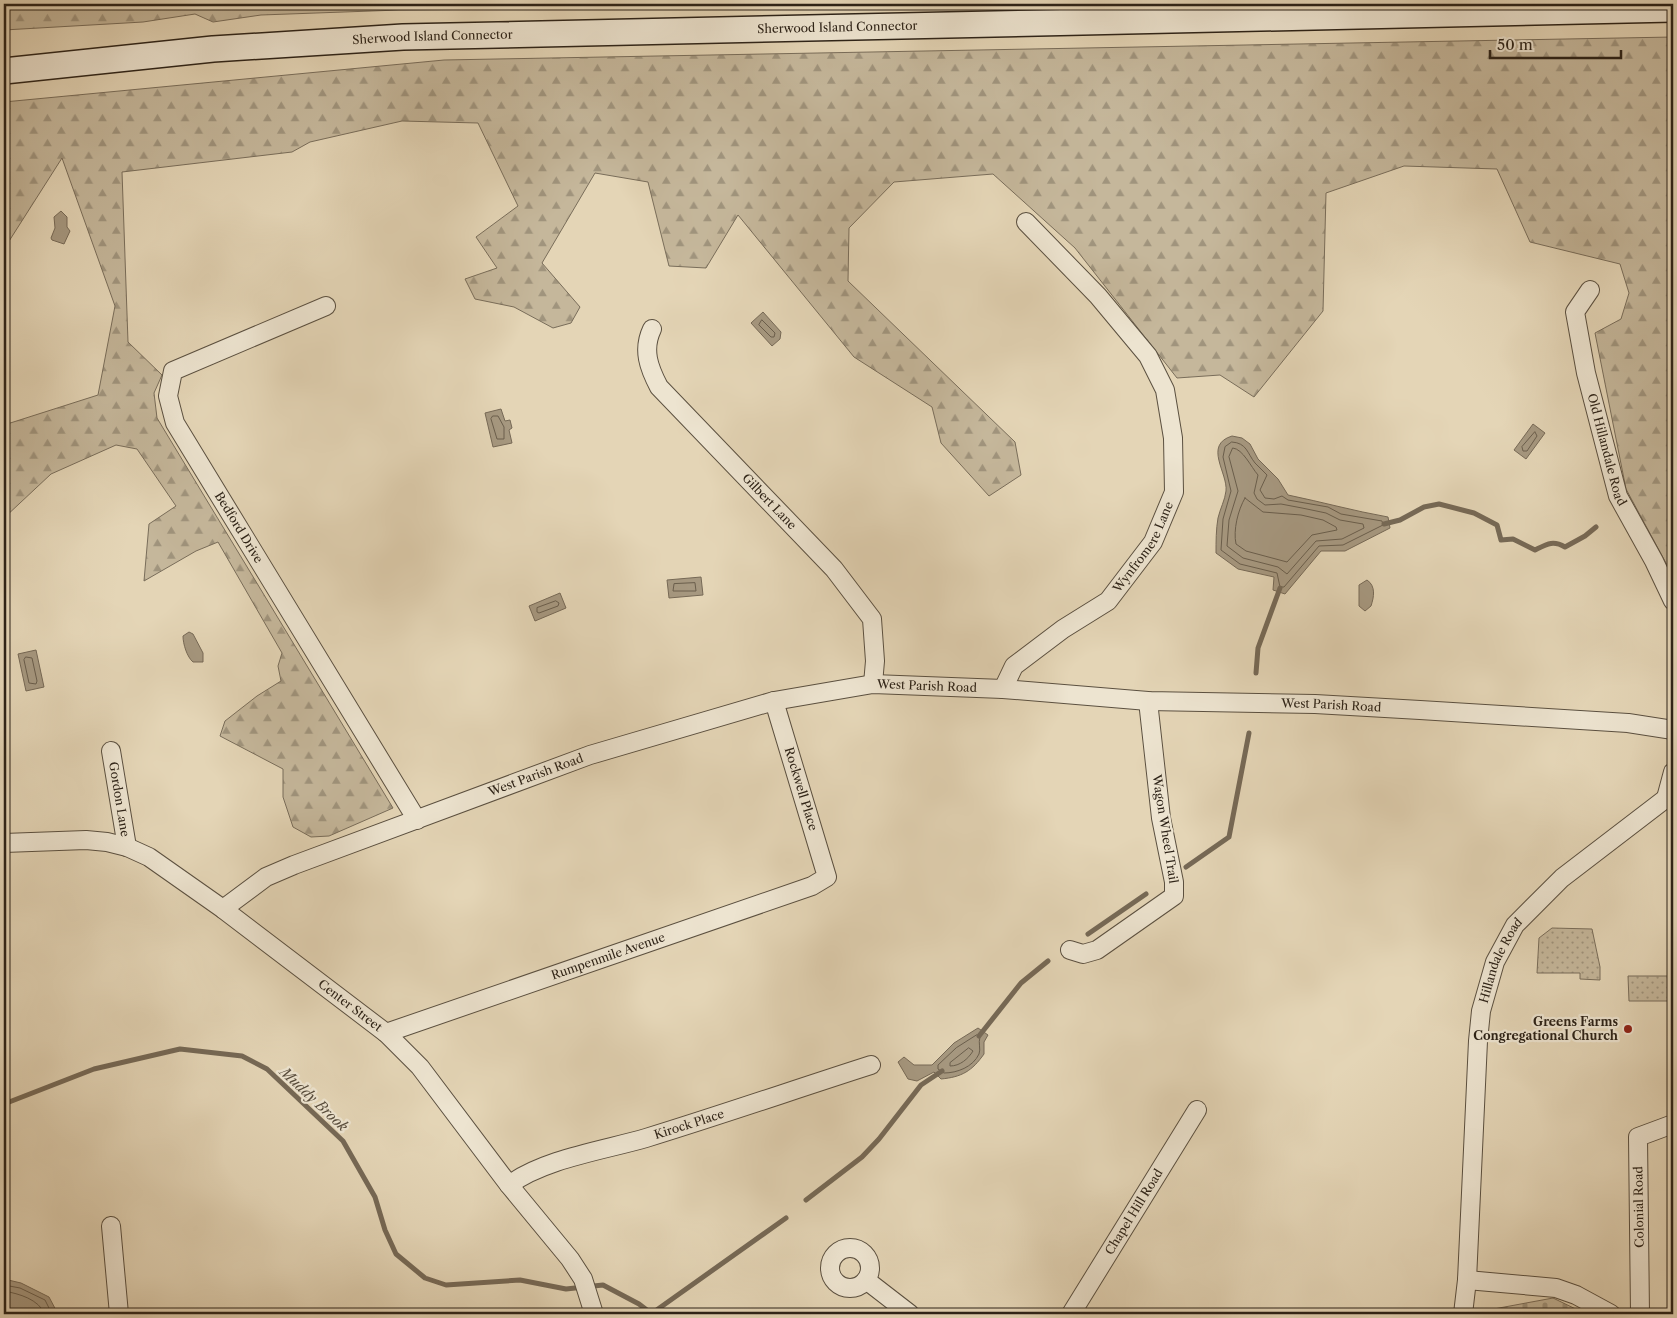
<svg xmlns="http://www.w3.org/2000/svg" width="1677" height="1318" font-family="'Libre Caslon Text',serif">
<style>
.forest{fill:url(#forest-firs);stroke:#796d5a}
.cemetery{fill:url(#cemetery-stones);stroke:#796d5a}
.park{fill:url(#park-dots);stroke:#796d5a}
.water{fill:#a69880;stroke:#766956}
.lines{fill:none;stroke-linecap:round;stroke-linejoin:round}
.shore{stroke:#6a5e4c;stroke-width:1}
.stream{stroke:#766956;stroke-width:5}
.minor-casing{stroke:#5b5040;stroke-width:20}
.secondary-casing{stroke:#2d2318;stroke-width:28}
.minor{stroke:#ede4d0;stroke-width:18}
.secondary{stroke:#ede4d0;stroke-width:25}
.poi-dot{fill:#8f2418;stroke:#ede4d0;stroke-width:2}
.labels{text-anchor:middle;stroke-width:4.5;stroke-linejoin:round;paint-order:stroke}
.street-label{font-size:12px;fill:#2d2318;stroke:#ede4d0}
.poi-label{font-size:12px;font-weight:bold;fill:#2d2318;stroke:#ede4d0;text-anchor:end}
.water-label{font-size:14px;font-style:italic;fill:#574c3c;stroke:#ede4d0}
</style>
<defs>
<pattern id="forest-firs" width="22" height="20" patternUnits="userSpaceOnUse" patternTransform="scale(1.25)"><rect width="22" height="20" fill="#c5b79b"/><path d="M5 1l3.5 6h-7zM16 11l3.5 6h-7z" fill="#a0947d"/></pattern>
<pattern id="cemetery-stones" width="16" height="16" patternUnits="userSpaceOnUse" patternTransform="scale(1.25)"><rect width="16" height="16" fill="#c5b79b"/><path d="M2 7V4a2 2 0 0 1 4 0v3zM10 15v-3a2 2 0 0 1 4 0v3z" fill="#a0947d"/></pattern>
<pattern id="park-dots" width="8" height="8" patternUnits="userSpaceOnUse" patternTransform="scale(1.25)"><rect width="8" height="8" fill="#c5b79b"/><path d="M2 2h.1M6 6h.1" fill="none" stroke="#a0947d" stroke-width="1.8" stroke-linecap="round"/></pattern>
</defs>
<rect width="100%" height="100%" fill="#e4d5b6"/>
<filter id="stains"><feTurbulence type="fractalNoise" baseFrequency=".004" numOctaves="4"/><feColorMatrix values="0 0 0 0 .2 0 0 0 0 .09 0 0 0 0 .02 0 0 0 .5 -.17"/></filter>
<radialGradient id="worn" r=".72"><stop offset=".6" stop-color="#630" stop-opacity="0"/><stop offset="1" stop-color="#630" stop-opacity=".3"/></radialGradient>
<g class="forest">
<path d="M 4,4 L 829,4 L 622,4 L 506,9 L 399,10 L 261,15 L 213,22 L 195,14 L 143,22 L 4,30 Z"/>
<path d="M 1673,37 L 1673,576 L 1626,489 L 1595,333 L 1621,319 L 1629,293 L 1620,264 L 1530,242 L 1497,169 L 1404,166 L 1326,193 L 1323,311 L 1254,397 L 1220,375 L 1177,378 L 1075,248 L 993,174 L 894,182 L 849,228 L 848,281 L 1015,442 L 1021,475 L 989,496 L 941,443 L 932,407 L 854,357 L 738,215 L 706,268 L 669,266 L 648,182 L 595,173 L 542,263 L 580,307 L 571,323 L 553,328 L 514,307 L 475,299 L 465,279 L 497,268 L 476,237 L 518,206 L 478,123 L 402,121 L 310,142 L 292,152 L 122,172 L 128,342 L 162,375 L 154,393 L 157,418 L 393,808 L 329,836 L 311,837 L 293,827 L 283,797 L 283,769 L 220,736 L 225,721 L 257,696 L 281,681 L 278,666 L 282,653 L 218,542 L 196,551 L 144,581 L 149,524 L 176,506 L 137,449 L 116,445 L 51,474 L 4,518 L 4,425 L 98,395 L 115,306 L 62,158 L 4,249 L 4,102 L 444,60 Z"/>
</g>
<path class="cemetery" d="M 1553,1298 L 1586,1314 L 1483,1314 L 1483,1311 Z"/>
<g class="park">
<path d="M 1552,928 L 1592,929 L 1600,967 L 1600,980 L 1580,979 L 1580,973 L 1537,973 L 1539,938 Z"/>
<path d="M 1628,976 L 1673,976 L 1673,1022 L 1669,1022 L 1669,1001 L 1629,1001 Z"/>
</g>
<g class="water">
<path d="M 61,211 L 67,217 L 67,227 L 70,231 L 64,244 L 52,240 L 51,238 L 55,228 L 54,217 Z"/>
<path d="M 763,312 L 781,332 L 780,339 L 772,346 L 751,323 Z"/>
<path d="M 501,409 L 505,421 L 510,420 L 512,428 L 509,430 L 512,443 L 493,447 L 485,413 Z"/>
<path d="M 1533,424 L 1545,433 L 1526,459 L 1514,450 Z"/>
<path d="M 1232,436 L 1242,438 L 1250,444 L 1258,459 L 1278,479 L 1288,495 C 1322,502 1354,511 1388,517 L 1390,528 L 1345,551 L 1321,551 L 1285,594 L 1273,590 L 1274,577 L 1238,569 L 1216,553 C 1216,542 1216,529 1218,518 C 1220,509 1225,500 1226,491 C 1228,473 1203,445 1232,436 Z"/>
<path d="M 701,577 L 703,595 L 669,598 L 667,580 Z"/>
<path d="M 1367,580 C 1376,586 1374,597 1371,606 L 1365,611 L 1359,606 L 1359,585 Z"/>
<path d="M 560,593 L 566,608 L 535,621 L 529,606 Z"/>
<path d="M 189,632 L 193,634 L 203,653 L 203,662 L 193,662 C 187,657 183,644 183,636 Z"/>
<path d="M 36,650 L 44,687 L 26,691 L 18,654 Z"/>
<path d="M 978,1028 L 988,1035 L 984,1042 L 984,1054 C 972,1071 962,1077 941,1079 L 934,1072 L 917,1081 L 908,1079 L 898,1062 L 904,1057 L 914,1065 L 932,1065 L 954,1043 Z"/>
<path d="M 4,1279 L 21,1283 L 49,1297 L 58,1314 L 4,1314 Z"/>
</g>
<g class="lines">
<g class="shore">
<path d="M 762,320 L 775,333 L 774,337 L 771,337 L 759,325 Z"/>
<path d="M 493,416 L 498,416 L 504,427 L 504,439 L 497,439 L 491,419 Z"/>
<path d="M 1535,432 L 1537,436 L 1527,451 L 1523,451 L 1522,447 Z"/>
<path d="M 1232,442 C 1247,443 1247,453 1255,463 C 1259,467 1263,471 1267,475 L 1260,490 L 1265,498 L 1274,499 L 1282,496 L 1288,500 L 1328,507 L 1341,514 L 1382,521 L 1383,525 L 1343,545 L 1319,546 L 1284,587 L 1280,587 L 1277,573 L 1240,564 L 1221,550 L 1223,519 L 1231,491 L 1223,457 L 1225,447 Z"/>
<path d="M 1233,448 C 1243,449 1251,467 1258,475 L 1254,493 L 1257,499 L 1265,505 L 1281,504 L 1302,508 L 1326,513 L 1340,520 L 1363,524 L 1364,528 L 1342,539 L 1316,541 L 1287,574 L 1278,567 L 1243,558 L 1227,546 L 1229,520 L 1238,491 L 1229,457 Z"/>
<path d="M 1245,498 L 1263,512 L 1301,515 L 1323,520 L 1336,527 L 1337,530 L 1312,535 L 1287,562 L 1246,551 L 1236,544 C 1233,530 1238,510 1245,498 Z"/>
<path d="M 695,583 L 696,591 L 673,591 L 674,584 Z"/>
<path d="M 556,601 L 559,603 L 558,606 L 539,613 L 537,612 L 537,608 Z"/>
<path d="M 26,657 L 32,658 L 37,681 L 36,684 L 29,683 L 24,660 Z"/>
<path d="M 977,1035 L 980,1037 C 978,1043 981,1049 979,1054 C 973,1067 957,1073 944,1073 L 938,1069 L 938,1065 L 956,1048 Z"/>
<path d="M 969,1048 L 973,1051 C 968,1059 960,1066 950,1066 L 950,1063 Z"/>
<path d="M 4,1285 L 20,1288 L 45,1300 L 52,1314"/>
<path d="M 4,1291 C 20,1294 38,1299 45,1314"/>
</g>
<g class="stream">
<path d="M 1384,524 L 1400,520 L 1424,507 L 1439,504 L 1474,513 L 1497,525 L 1501,540 L 1513,539 L 1535,550 C 1547,544 1553,540 1565,547 L 1585,536 L 1596,527"/>
<path d="M 1256,673 L 1258,648 L 1280,588"/>
<path d="M 1186,867 L 1229,837 L 1249,733"/>
<path d="M 1088,934 L 1146,894"/>
<path d="M 979,1036 L 1021,983 L 1048,961"/>
<path d="M 4,1104 L 94,1069 L 180,1049 L 242,1056 L 267,1069 L 343,1141 L 375,1197 L 385,1230 L 396,1254 L 425,1278 L 446,1285 L 520,1280 L 566,1289 L 603,1285 L 639,1304 L 652,1314"/>
<path d="M 806,1200 L 862,1157 L 879,1139 L 921,1085 L 942,1071"/>
<path d="M 651,1314 L 786,1218"/>
</g>
<defs>
<g id="minor">
<path id="s1" d="M 1590,290 L 1575,312 L 1586,373 L 1618,496 L 1654,561 L 1673,601"/>
<path id="s2" d="M 326,306 L 173,371 L 168,396 L 175,423 L 417,820"/>
<path id="s3" d="M 652,329 C 642,350 649,368 659,387 L 834,569 L 872,619 L 875,661 L 873,684"/>
<path id="s4" d="M 1003,689 L 1014,666 L 1063,629 L 1108,601 L 1153,542 L 1174,492 L 1173,438 L 1165,390 L 1148,356 L 1098,296 L 1026,222"/>
<path id="s5" d="M 111,751 L 127,847"/>
<path d="M 1666,798 L 1673,772"/>
<path id="s6" d="M 4,843 L 86,840 L 107,842 L 127,847 L 149,857 L 223,909 L 386,1033 L 420,1067 L 509,1185 L 570,1259 L 583,1279 L 594,1314"/>
<path id="s7" d="M 223,909 L 266,877 L 294,865 L 590,755 L 774,701 L 873,684 L 1003,689 L 1148,701 L 1315,704 L 1420,710 L 1628,723 L 1673,730"/>
<path d="M 1070,950 L 1083,954 L 1097,950 L 1174,896 L 1174,882 L 1161,818 L 1148,701"/>
<path id="s8" d="M 386,1033 L 812,886 L 827,877 L 774,701"/>
<path id="s9" d="M 509,1185 C 543,1159 605,1150 646,1138 C 721,1115 796,1089 871,1065"/>
<path d="M 111,1226 L 119,1314"/>
<circle cx="850" cy="1268" r="20"/>
<path d="M 866,1280 L 910,1314"/>
<path d="M 1467,1280 L 1556,1288 L 1576,1295 L 1611,1314"/>
<path id="s10" d="M 1071,1314 L 1197,1110"/>
<path id="s11" d="M 1463,1314 L 1467,1280 L 1478,1041 L 1481,1011 L 1495,962 L 1515,925 L 1562,878 L 1673,793"/>
<path d="M 1640,1314 L 1638,1137 L 1673,1124"/>
</g>
<g id="secondary">
<path id="s12" d="M 4,71 L 213,49 L 403,37 L 1673,9"/>
</g>
</defs>
<use href="#minor" class="minor-casing"/>
<use href="#secondary" class="secondary-casing"/>
<use href="#minor" class="minor"/>
<use href="#secondary" class="secondary"/>
</g>
<circle class="poi-dot" cx="1628" cy="1029" r="5"/>
<g class="labels">
<g class="street-label">
<text dy="4" stroke="none"><textPath href="#s12" startOffset="835">Sherwood Island Connector</textPath></text>
<text dy="4" stroke="none"><textPath href="#s12" startOffset="430">Sherwood Island Connector</textPath></text>
<text dy="4" stroke="none"><textPath href="#s1" startOffset="168">Old Hillandale Road</textPath></text>
<text dy="4" stroke="none"><textPath href="#s3" startOffset="220">Gilbert Lane</textPath></text>
<text dy="4" stroke="none"><textPath href="#s2" startOffset="342">Bedford Drive</textPath></text>
<text dy="4" stroke="none"><textPath href="#s4" startOffset="205">Wynfromere Lane</textPath></text>
<text dy="4" stroke="none"><textPath href="#s7" startOffset="746">West Parish Road</textPath></text>
<text dy="4" stroke="none"><textPath href="#s7" startOffset="1151">West Parish Road</textPath></text>
<text dy="4" stroke="none"><textPath href="#s7" startOffset="342">West Parish Road</textPath></text>
<text transform="translate(801 789) rotate(73)" y="4">Rockwell Place</text>
<text dy="4" stroke="none"><textPath href="#s5" startOffset="49">Gordon Lane</textPath></text>
<text transform="translate(1165 829) rotate(81)" y="4">Wagon Wheel Trail</text>
<text dy="4" stroke="none"><textPath href="#s8" startOffset="235">Rumpenmile Avenue</textPath></text>
<text dy="4" stroke="none"><textPath href="#s11" startOffset="358">Hillandale Road</textPath></text>
<text dy="4" stroke="none"><textPath href="#s6" startOffset="398">Center Street</textPath></text>
<text dy="4" stroke="none"><textPath href="#s9" startOffset="191">Kirock Place</textPath></text>
<text transform="translate(1639 1207) rotate(-91)" y="4">Colonial Road</text>
<text dy="4" stroke="none"><textPath href="#s10" startOffset="120">Chapel Hill Road</textPath></text>
</g>
<g class="poi-label">
<text x="1618" y="1026">Greens Farms<tspan x="1618" dy="14">Congregational Church</tspan></text>
</g>
<g class="water-label">
<text transform="translate(314 1099) rotate(43)" y="5">Muddy Brook</text>
</g>
</g>
<rect width="1677" height="1318" fill="none" stroke="#e4d5b6" stroke-width="20"/>
<rect x="5" y="5" width="1667" height="1308" fill="none" stroke="#2d2318" stroke-width="2.5"/>
<rect x="10" y="10" width="1657" height="1298" fill="none" stroke="#2d2318"/>
<path d="M1490 50v8h131v-8" fill="none" stroke="#2d2318" stroke-width="2.5"/>
<text x="1497" y="50" font-size="15" fill="#2d2318" stroke="#ede4d0" stroke-width="4" paint-order="stroke">50 m</text>
<rect width="100%" height="100%" filter="url(#stains)"/>
<rect width="100%" height="100%" fill="url(#worn)"/>
</svg>
